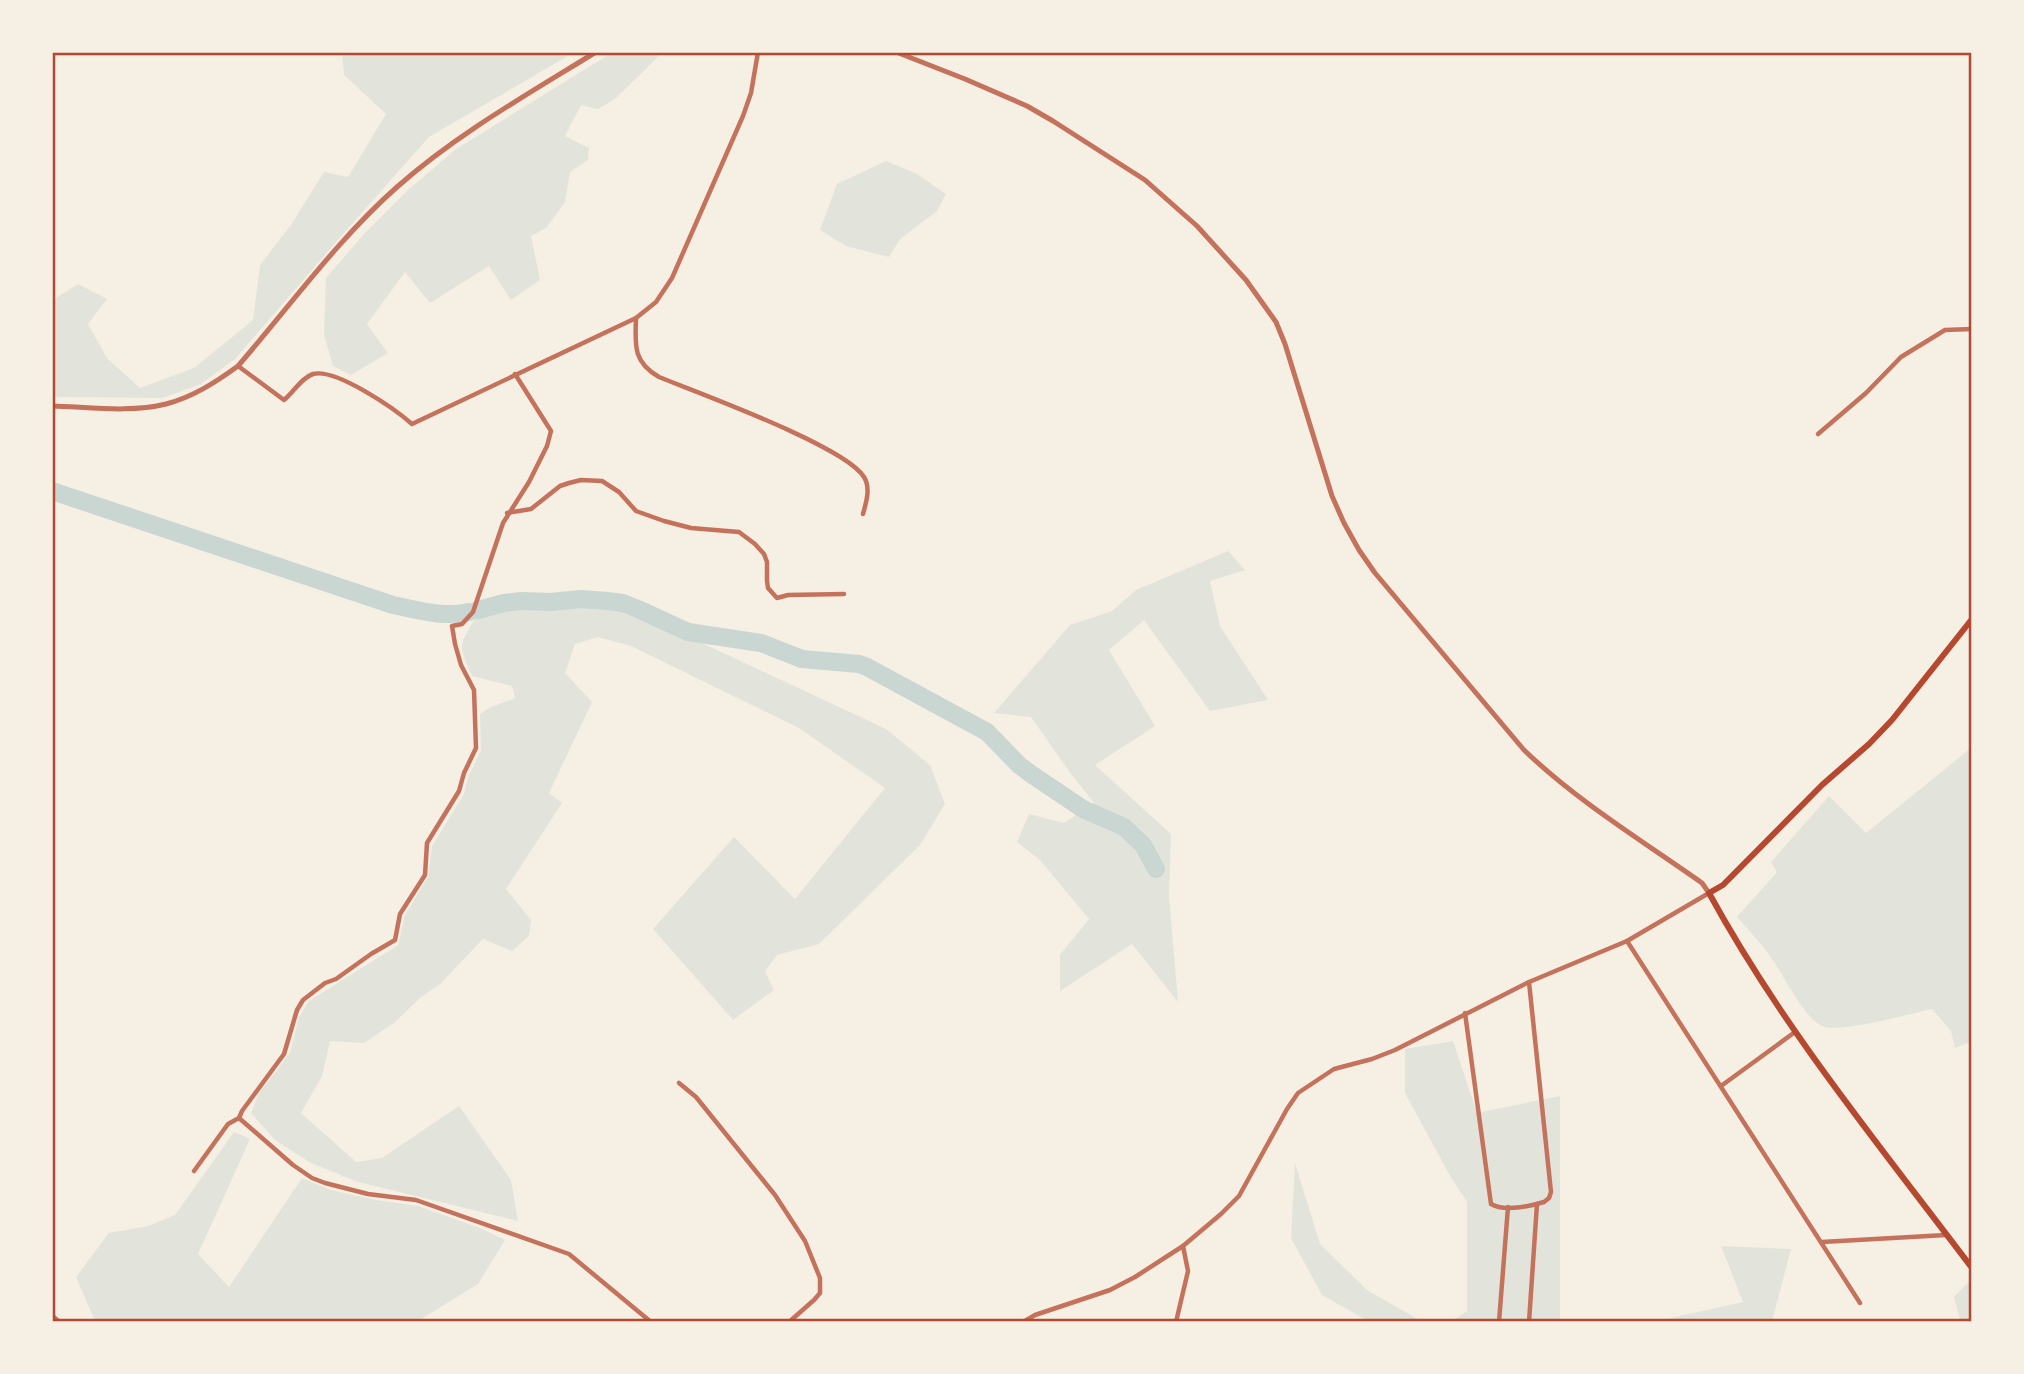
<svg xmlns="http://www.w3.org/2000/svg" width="2024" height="1374" font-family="Ubuntu,sans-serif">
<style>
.green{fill:#e2e4dc}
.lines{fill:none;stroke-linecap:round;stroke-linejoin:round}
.river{stroke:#c9d6d2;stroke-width:18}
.minor{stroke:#c5725c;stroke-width:4.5}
.tertiary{stroke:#c5725c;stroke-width:5}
.secondary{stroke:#b5482f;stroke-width:6}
.neatline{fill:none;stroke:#b5482f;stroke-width:2.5}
</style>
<rect width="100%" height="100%" fill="#f6efe4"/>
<g class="green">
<path d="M 613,52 L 662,53 L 615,99 L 598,109 L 581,105 L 565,136 L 589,148 L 588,160 L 570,172 L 565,202 L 546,228 L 531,236 L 540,280 L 511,300 L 489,266 L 430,303 L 405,272 L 367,324 L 388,353 L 351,375 L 333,366 L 324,335 L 326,278 L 363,235 L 408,190 L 456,149 Z"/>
<path d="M 342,53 L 573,53 L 429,137 L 343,234 L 235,359 L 201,384 L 163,398 L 53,397 L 53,300 L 78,284 L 107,299 L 88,324 L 107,358 L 140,388 L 194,368 L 253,320 L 260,265 L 291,225 L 324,172 L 348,177 L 386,114 L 344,75 Z"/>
<path d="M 886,161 L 917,174 L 946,194 L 937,211 L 900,239 L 889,257 L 846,246 L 820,230 L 837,184 Z"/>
<path d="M 1228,551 L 1245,570 L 1210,581 L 1220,626 L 1268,700 L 1210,711 L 1144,620 L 1109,650 L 1155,726 L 1095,765 L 1171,834 L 1169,895 L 1178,1002 L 1132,944 L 1060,991 L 1060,955 L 1089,919 L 1040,860 L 1017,842 L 1029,814 L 1064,823 L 1094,803 L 1071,774 L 1031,717 L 994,713 L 1070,625 L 1112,611 L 1136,590 Z"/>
<path d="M 591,602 L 625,607 L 886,729 L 930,765 L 945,804 L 920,845 L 819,944 L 777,955 L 765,971 L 774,990 L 733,1020 L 653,929 L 734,837 L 795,899 L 885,788 L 799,728 L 631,646 L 598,637 L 575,644 L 565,673 L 592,702 L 549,793 L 562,803 L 506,889 L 531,920 L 529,936 L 512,951 L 483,939 L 440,984 L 420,998 L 394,1023 L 364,1043 L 330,1041 L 322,1076 L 301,1113 L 356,1162 L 382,1158 L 459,1106 L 511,1180 L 518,1221 L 358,1182 L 309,1162 L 275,1140 L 251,1113 L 259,1093 L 290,1053 L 299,1017 L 309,1001 L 398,945 L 405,915 L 428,877 L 432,846 L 464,794 L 468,777 L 481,750 L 480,714 L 491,707 L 515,698 L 512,686 L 472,676 C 455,640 462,645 477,614 L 505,606 L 559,605 Z"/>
<path d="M 1971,748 L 1971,1042 L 1955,1048 L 1951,1031 L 1932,1009 C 1908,1014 1846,1032 1825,1027 C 1805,1022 1784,975 1772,959 C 1762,944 1749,931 1737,917 L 1777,872 L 1771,862 L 1829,796 L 1866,833 Z"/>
<path d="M 1453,1041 L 1477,1113 L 1560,1096 L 1560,1321 L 1452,1321 L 1467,1311 L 1467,1202 L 1449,1174 L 1405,1093 L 1405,1049 Z"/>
<path d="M 234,1132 L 250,1139 L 198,1254 L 229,1287 L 302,1178 L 331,1190 L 376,1200 L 418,1206 L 480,1228 L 505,1240 L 478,1284 L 418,1321 L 95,1321 L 76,1277 L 109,1233 L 148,1226 L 175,1215 Z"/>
<path d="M 1295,1163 L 1320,1244 L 1367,1290 L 1421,1321 L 1368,1321 L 1322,1295 L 1291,1238 Z"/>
<path d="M 1721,1246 L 1791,1249 L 1772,1321 L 1657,1321 L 1743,1302 Z"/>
<path d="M 1970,1280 L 1971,1321 L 1960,1321 L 1954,1297 Z"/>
</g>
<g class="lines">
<g class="river">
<path d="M 52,491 L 393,605 C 418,610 444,618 469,612"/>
<path d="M 478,610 L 504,603 L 521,601 L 550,602 L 581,599 L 607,601 L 623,603 L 638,609 L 688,632 L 761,643 L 802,659 L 859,664 L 867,667 L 987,732 L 1019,765 L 1031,774 L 1083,809 L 1124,827 L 1143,845 L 1156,869"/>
</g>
<g class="minor">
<path d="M 636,318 C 635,346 633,362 659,377 C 698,393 845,446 864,477 C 871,488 866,503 863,514"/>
<path d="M 238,366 L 284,400 C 294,392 301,378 313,374 C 336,368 395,409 412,424 L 636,318 L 656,302 L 672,278 L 743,116 L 751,93 L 758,52"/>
<path d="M 1818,434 L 1866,393 L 1901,357 L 1945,330 L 1972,329"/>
<path d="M 507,513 L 531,509 L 560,486 L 569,483 L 581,480 L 602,481 L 619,492 L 636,511 L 664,521 L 691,528 L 739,532 L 755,544 L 764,554 L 767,562 L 767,581 L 768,588 L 777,598 L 788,595 L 844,594"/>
<path d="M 1627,941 L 1860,1303"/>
<path d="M 1465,1013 L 1491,1204 C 1504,1212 1531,1206 1544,1202 L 1549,1198 L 1551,1192 L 1529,982"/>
<path d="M 679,1083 L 696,1097 L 775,1195 L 805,1241 L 820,1278 L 820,1293 L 814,1300 L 789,1322"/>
<path d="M 1721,1086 L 1795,1032"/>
<path d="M 239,1118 L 293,1165 L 312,1178 L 325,1183 L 368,1194 L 416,1200 L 569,1254 L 651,1322"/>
<path d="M 194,1171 L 228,1124 L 239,1118 L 242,1111 L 284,1054 L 297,1010 L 303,1000 L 325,983 L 336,979 L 371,954 L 395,940 L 400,914 L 425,875 L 427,843 L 459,791 L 464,773 L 476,748 L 474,690 L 461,665 L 455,644 L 452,626 L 462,624 L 473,612 L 503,523 L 529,482 L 547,446 L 551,431 L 515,374"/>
<path d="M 1822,1242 L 1946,1235"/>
<path d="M 1023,1322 L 1035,1315 L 1110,1290 L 1135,1277 L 1183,1246 L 1221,1214 L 1239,1196 L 1287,1109 L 1298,1093 L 1334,1069 L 1372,1059 L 1395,1050 L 1529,982 L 1627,941 L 1709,893"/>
<path d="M 1176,1322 L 1188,1271 L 1183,1246"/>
<path d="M 1499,1322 L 1508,1207"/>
<path d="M 1529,1322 L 1537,1204"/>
</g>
<g class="tertiary">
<path d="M 896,52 L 965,79 L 1027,106 L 1053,121 L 1145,180 L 1197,226 L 1246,280 L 1276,322 L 1285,344 L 1332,496 L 1344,523 L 1359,550 L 1375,573 L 1524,750 C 1577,801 1641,840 1702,883 L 1709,893"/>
<path d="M 52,406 C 89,407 130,413 166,404 C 193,397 216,382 238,366 C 290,306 338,239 397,187 C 457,134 528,94 596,52"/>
<path d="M 52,1316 L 59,1322"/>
</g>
<path class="secondary" d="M 1972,619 L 1892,720 L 1869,744 L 1822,785 L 1723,885 L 1709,893 C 1782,1027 1880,1146 1972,1268"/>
</g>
<rect width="2024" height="1374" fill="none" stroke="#f6efe4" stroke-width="108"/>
<rect x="54" y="54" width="1916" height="1266" class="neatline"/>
</svg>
